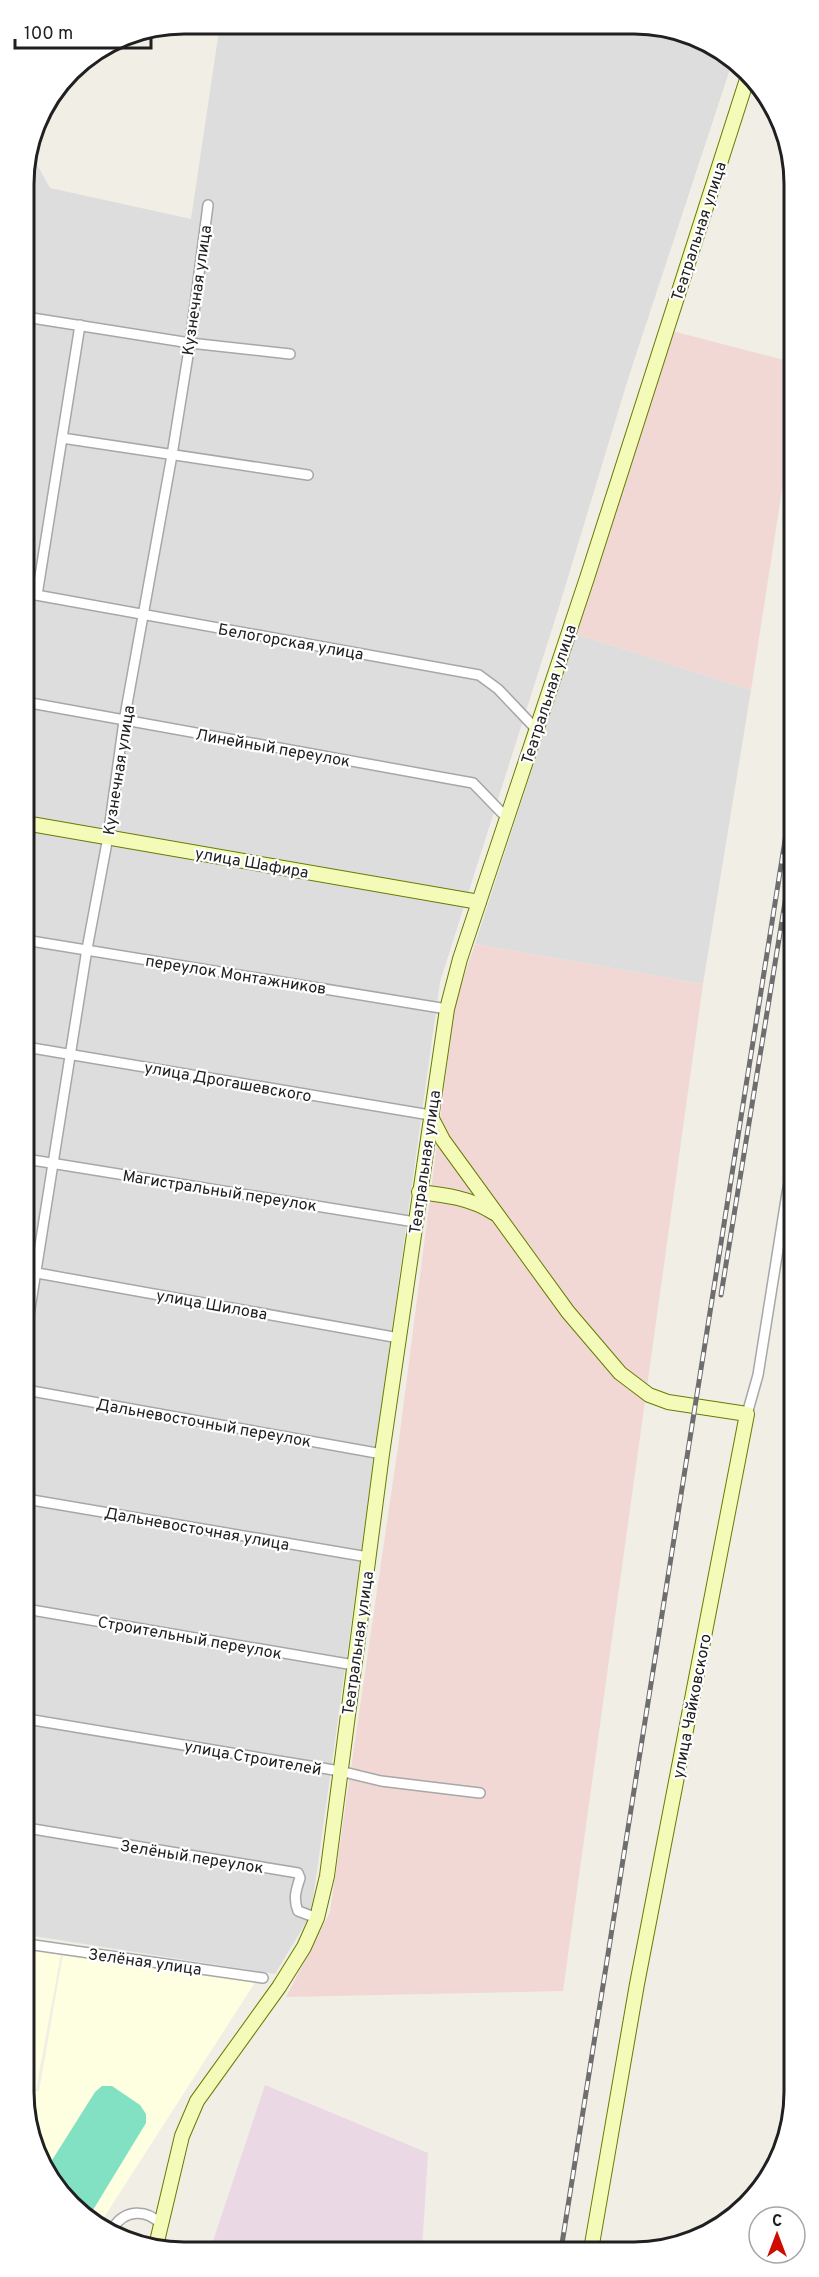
<svg xmlns="http://www.w3.org/2000/svg" width="819" height="2277" font-family="Overpass,sans-serif">
<style>
.residential{fill:#dedddd}
.commercial{fill:#f1d8d5}
.industrial{fill:#ead8e5}
.education{fill:#fdffe0}
.pitch{fill:#82e1c2}
.lines{fill:none;stroke-linecap:round;stroke-linejoin:round}
.street-casing{stroke:#a7a7a7;stroke-width:12}
.secondary-casing{stroke:#677b02;stroke-width:16}
.street{stroke:#fff;stroke-width:9}
.secondary{stroke:#f4fbb9;stroke-width:14}
.rail-casing{stroke:#6e6e6e;stroke-width:5}
.rail{stroke:#fff;stroke-width:3;stroke-dasharray:9;stroke-linecap:butt}
.labels{text-anchor:middle;stroke-width:4.5;stroke-linejoin:round;paint-order:stroke}
.street-label{font-size:16px;fill:#202020;stroke:#fff}
.rim{fill:none;stroke:#202020;stroke-width:3}
</style>
<rect width="100%" height="100%" fill="#f1eee6"/>
<g class="residential">
<path d="M 220,24 L 666,27 L 732,63 L 628,379 L 559,607 L 440,982 L 311,1914 L 275,1974 L 27,1935 L 24,174 L 30,152 L 50,188 L 191,219 Z"/>
<path d="M 576,634 L 751,690 L 703,984 L 475,944 Z"/>
</g>
<g class="commercial">
<path d="M 672,331 L 792,362 L 792,425 L 751,690 L 576,634 Z"/>
<path d="M 475,944 L 703,984 L 563,1991 L 286,1997 L 330,1912 L 399,1440 L 455,1002 Z"/>
</g>
<path class="industrial" d="M 265,2085 L 428,2153 L 422,2250 L 210,2250 Z"/>
<g class="education">
<path d="M 27,1948 L 61,1954 L 36,2090 L 27,2090 Z"/>
<path d="M 63,1954 L 256,1981 L 101,2222 L 71,2206 L 27,2124 L 27,2092 L 39,2091 Z"/>
</g>
<path class="pitch" d="M 102,2086 L 112,2086 L 140,2105 L 146,2114 L 146,2123 L 93,2210 L 87,2214 L 71,2206 L 49,2165 L 95,2092 Z"/>
<g class="lines">
<defs>
<g id="street">
<path d="M 32,318 L 190,343 L 290,354"/>
<path d="M 62,438 L 308,475"/>
<path d="M 25,593 L 479,675 L 498,689 L 536,729"/>
<path d="M 37,595 L 80,325"/>
<path d="M 25,702 L 473,783 L 507,818"/>
<path d="M 25,940 L 447,1009"/>
<path d="M 26,1047 L 430,1115"/>
<path d="M 26,1159 L 415,1222"/>
<path d="M 26,1271 L 399,1338"/>
<path d="M 26,1334 L 87,949 L 108,837 L 124,721 L 172,455 L 190,343 L 208,205"/>
<path d="M 26,1390 L 382,1454"/>
<path d="M 747,1414 L 758,1375 L 787,1193 L 793,1163"/>
<path d="M 26,1499 L 368,1557"/>
<path d="M 26,1609 L 354,1665"/>
<path d="M 27,1719 L 340,1771 L 381,1781 L 480,1793"/>
<path d="M 27,1828 L 298,1873 L 300,1878 C 296,1890 293,1899 298,1911 L 317,1918"/>
<path d="M 27,1944 L 263,1978"/>
<path d="M 113,2228 C 125,2209 146,2209 161,2224"/>
</g>
<g id="secondary">
<path d="M 25,823 L 479,902"/>
<path d="M 430,1115 L 443,1140 L 568,1312 L 620,1373 L 649,1395 L 668,1402 L 747,1414 L 637,1984 L 591,2250"/>
<path d="M 419,1192 C 445,1195 471,1198 494,1213"/>
<path d="M 155,2250 L 182,2136 L 197,2101 L 279,1987 L 304,1947 L 317,1918 L 327,1876 L 382,1454 L 447,1009 L 460,959 L 587,578 L 749,73"/>
</g>
</defs>
<use href="#street" class="street-casing"/>
<use href="#secondary" class="secondary-casing"/>
<use href="#street" class="street"/>
<use href="#secondary" class="secondary"/>
<defs>
<g id="rail">
<path d="M 721,1295 L 793,853"/>
<path d="M 561,2250 L 793,790"/>
</g>
</defs>
<use href="#rail" class="rail-casing"/>
<use href="#rail" class="rail"/>
</g>
<g class="labels">
<g class="street-label">
<text transform="translate(698 231) rotate(-72)" y="6">Театральная улица</text>
<text transform="translate(196 290) rotate(-82)" y="6">Кузнечная улица</text>
<text transform="translate(291 641) rotate(10)" y="6">Белогорская улица</text>
<text transform="translate(548 694) rotate(-72)" y="6">Театральная улица</text>
<text transform="translate(273 747) rotate(10)" y="6">Линейный переулок</text>
<text transform="translate(118 770) rotate(-81)" y="6">Кузнечная улица</text>
<text transform="translate(252 862) rotate(10)" y="6">улица Шафира</text>
<text transform="translate(236 974) rotate(9)" y="6">переулок Монтажников</text>
<text transform="translate(228 1081) rotate(10)" y="6">улица Дрогашевского</text>
<text transform="translate(424 1162) rotate(-82)" y="6">Театральная улица</text>
<text transform="translate(220 1190) rotate(9)" y="6">Магистральный переулок</text>
<text transform="translate(212 1304) rotate(10)" y="6">улица Шилова</text>
<text transform="translate(204 1422) rotate(10)" y="6">Дальневосточный переулок</text>
<text transform="translate(197 1528) rotate(10)" y="6">Дальневосточная улица</text>
<text transform="translate(190 1637) rotate(10)" y="6">Строительный переулок</text>
<text transform="translate(357 1643) rotate(-82)" y="6">Театральная улица</text>
<text transform="translate(691 1706) rotate(-79)" y="6">улица Чайковского</text>
<text transform="translate(253 1757) rotate(10)" y="6">улица Строителей</text>
<text transform="translate(192 1856) rotate(9)" y="6">Зелёный переулок</text>
<text transform="translate(145 1961) rotate(8)" y="6">Зелёная улица</text>
</g>
</g>
<path d="M0 0H819V2277H0ZM184 34H634A150 150 0 0 1 784 184V2092A150 150 0 0 1 634 2242H184A150 150 0 0 1 34 2092V184A150 150 0 0 1 184 34Z" fill="#fff" fill-rule="evenodd"/>
<path class="rim" d="M184 34H634A150 150 0 0 1 784 184V2092A150 150 0 0 1 634 2242H184A150 150 0 0 1 34 2092V184A150 150 0 0 1 184 34Z"/>
<g transform="translate(777 2235)"><circle r="28" fill="#ffffff" stroke="#a6a6a6" stroke-width="1.5"/>
<path d="M0-4.5L10 22L0 15L-10 22Z" fill="#cf0c00"/>
<text y="-9" font-size="16" font-weight="bold" text-anchor="middle" fill="#202020">С</text>
</g>
<path d="M15 39v9h136v-9" fill="none" stroke="#202020" stroke-width="3"/>
<text x="24" y="39" font-size="18" fill="#202020" stroke="#ffffff" stroke-width="4.5" paint-order="stroke">100 m</text>
</svg>
